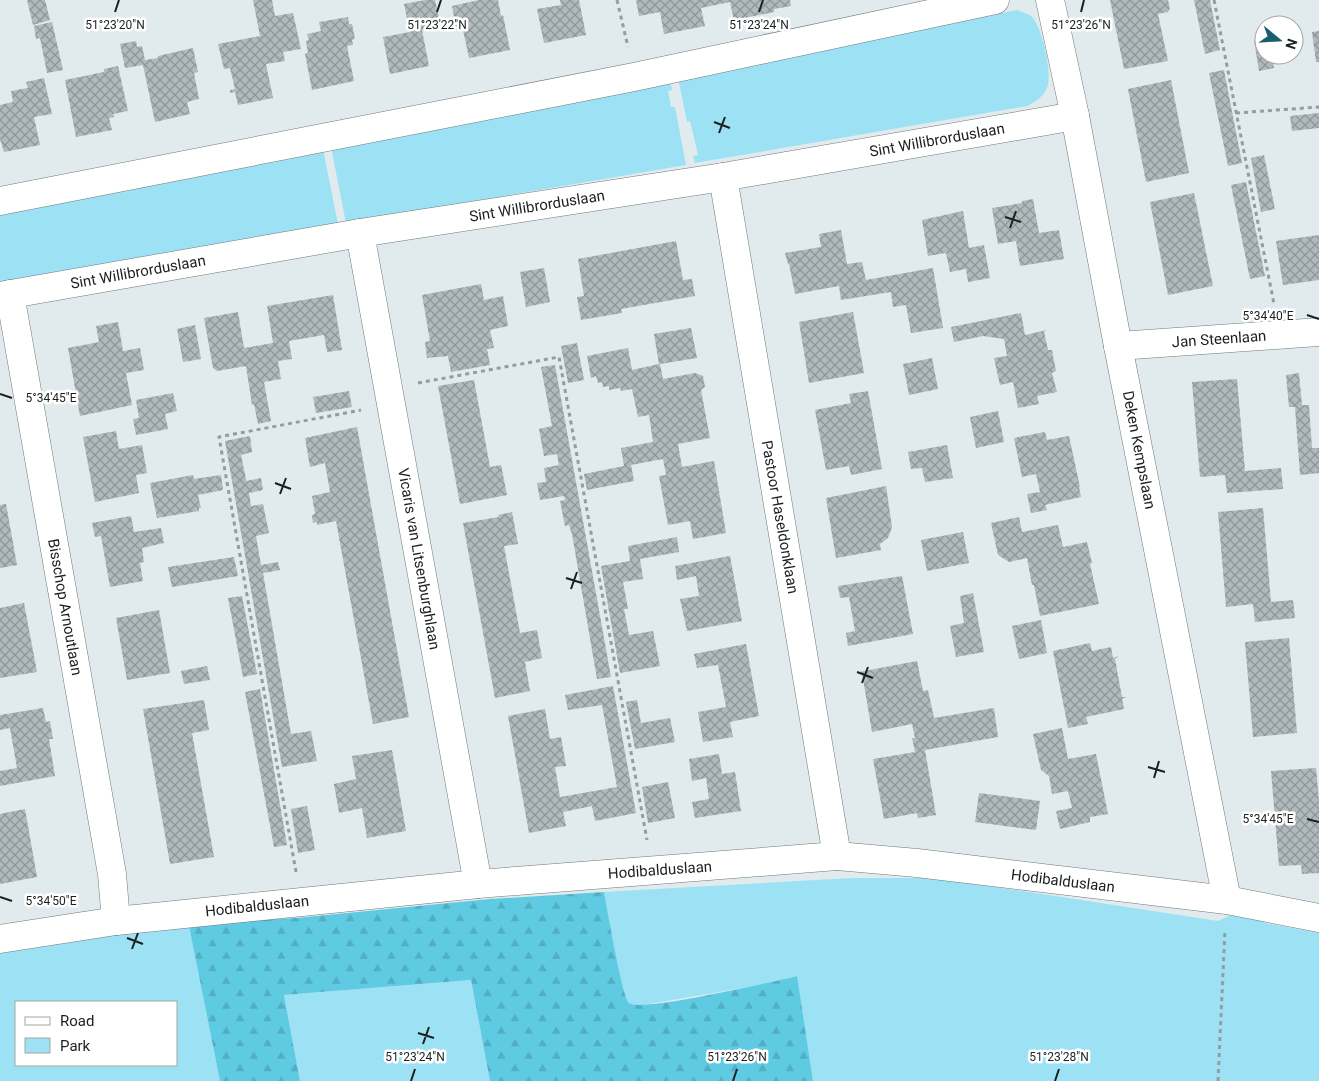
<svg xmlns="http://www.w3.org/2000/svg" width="1319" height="1081" font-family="Roboto,sans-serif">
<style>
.green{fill:#9ce2f4;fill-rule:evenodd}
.forest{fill:url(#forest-firs)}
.building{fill:url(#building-cross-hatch)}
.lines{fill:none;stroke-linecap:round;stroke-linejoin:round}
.street-casing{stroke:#70787b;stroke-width:29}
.path{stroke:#959c9e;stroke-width:3;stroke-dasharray:4 4;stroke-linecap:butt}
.street{stroke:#fff;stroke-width:28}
.ticks{fill:none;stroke:#1b1f20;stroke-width:2}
.labels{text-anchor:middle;stroke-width:5;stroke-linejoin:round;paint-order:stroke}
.street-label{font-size:15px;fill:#1b1f20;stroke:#fff}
.ticks-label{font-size:12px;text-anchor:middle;fill:#1b1f20;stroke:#fff;stroke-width:5;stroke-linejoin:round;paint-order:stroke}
</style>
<defs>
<pattern id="forest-firs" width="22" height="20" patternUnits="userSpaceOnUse" patternTransform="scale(1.25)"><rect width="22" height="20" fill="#5fcbe3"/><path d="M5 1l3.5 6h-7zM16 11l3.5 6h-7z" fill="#52aec2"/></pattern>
<pattern id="building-cross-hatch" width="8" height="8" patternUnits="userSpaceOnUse" patternTransform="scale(1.25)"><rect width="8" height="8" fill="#b0b9bb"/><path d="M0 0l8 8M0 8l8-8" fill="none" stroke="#8e9698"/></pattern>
</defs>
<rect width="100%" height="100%" fill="#e1eaed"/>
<g class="green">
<path d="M 1017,10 C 1021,12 1027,13 1031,16 C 1042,26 1053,74 1047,88 C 1043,97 1035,102 1027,106 L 695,163 L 693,156 L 698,155 L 690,121 L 687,122 L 678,78 Z"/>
<path d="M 670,79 L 672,90 L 668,91 L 671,107 L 675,107 L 686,165 L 346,223 L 331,147 Z"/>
<path d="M 323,149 L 338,224 L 0,282 L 0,214 Z"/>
<path d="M 851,878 L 937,878 L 1218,921 L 1239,911 L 1253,914 L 1265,923 L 1319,933 L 1319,1081 L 813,1081 L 796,976 L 755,986 L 643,1005 C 639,1005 631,1006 628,1003 C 621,995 607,908 604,892 Z"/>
<path d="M 189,925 L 220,1081 L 0,1081 L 0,953 L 78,937 ZM 16,1002 L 176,1002 L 176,1065 L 16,1065 Z"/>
<path d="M 471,980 L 490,1081 L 300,1081 L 284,995 Z"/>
</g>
<path class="forest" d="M 604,892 C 607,907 622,997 629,1003 C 639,1013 776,981 797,976 L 813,1081 L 490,1081 L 471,980 L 284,995 L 300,1081 L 220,1081 L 189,926 L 232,921 L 296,918 L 490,899 Z"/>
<g class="building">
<path d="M 27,0 L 45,0 L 50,20 L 33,25 Z"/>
<path d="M 253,0 L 272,0 L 275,16 L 293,13 L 301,49 L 283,52 L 285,61 L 266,64 L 273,98 L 238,105 L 235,92 L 230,93 L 230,90 L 235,89 L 230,68 L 224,69 L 218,44 L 260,36 Z"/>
<path d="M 425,0 L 435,0 L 441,27 L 422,30 L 429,66 L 390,74 L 383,37 L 410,32 L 404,4 Z"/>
<path d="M 479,0 L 498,0 L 501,16 L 503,15 L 510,50 L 469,58 L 462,25 L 456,27 L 452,6 Z"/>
<path d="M 560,0 L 579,0 L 586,35 L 544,43 L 537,9 L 561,5 Z"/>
<path d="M 636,0 L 790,0 L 791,6 L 774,9 L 774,12 L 734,20 L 730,2 L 701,8 L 705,26 L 664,34 L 660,12 L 639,16 Z"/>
<path d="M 1110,0 L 1168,0 L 1170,8 L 1168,12 L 1158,14 L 1168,61 L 1124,69 Z"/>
<path d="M 1194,0 L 1210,0 L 1220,50 L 1205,54 Z"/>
<path d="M 348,17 L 349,24 L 352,24 L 355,39 L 352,40 L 353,45 L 347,46 L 354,81 L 312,90 L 305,54 L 308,53 L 306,41 L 309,40 L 307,34 L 321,31 L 319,22 Z"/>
<path d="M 52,22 L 63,70 L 47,73 L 40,38 L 36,39 L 34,26 Z"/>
<path d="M 1319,31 L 1319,62 L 1316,62 L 1312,32 Z"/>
<path d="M 1264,39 L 1264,55 L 1272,55 L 1274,68 L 1259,71 L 1254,40 Z"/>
<path d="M 136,41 L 137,47 L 142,46 L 145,60 L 158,58 L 158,56 L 193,48 L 198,72 L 194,73 L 199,99 L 187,102 L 190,114 L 155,122 L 143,65 L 125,68 L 120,44 Z"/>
<path d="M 118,66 L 128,111 L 113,114 L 114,117 L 109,118 L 112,130 L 76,137 L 65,80 L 104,72 L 104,69 Z"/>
<path d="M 1224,70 L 1242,163 L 1228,166 L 1209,73 Z"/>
<path d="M 44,78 L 52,114 L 34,117 L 40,145 L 4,152 L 0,139 L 0,105 L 13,102 L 11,91 L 28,88 L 26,82 Z"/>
<path d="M 1171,80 L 1189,173 L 1146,182 L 1128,89 Z"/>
<path d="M 1319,113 L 1319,128 L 1292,131 L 1290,116 Z"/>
<path d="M 1264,155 L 1275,209 L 1261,212 L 1251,158 Z"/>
<path d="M 1246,182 L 1265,276 L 1250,279 L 1231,185 Z"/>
<path d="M 1194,193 L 1213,286 L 1168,295 L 1150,202 Z"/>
<path d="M 1033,199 L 1039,233 L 1059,230 L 1064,259 L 1020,266 L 1016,241 L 998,244 L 992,208 L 1022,203 L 1022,201 Z"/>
<path d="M 963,211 L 969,248 L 984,245 L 990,278 L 968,282 L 966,269 L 950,272 L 946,253 L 928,256 L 922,220 Z"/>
<path d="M 841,230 L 847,264 L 862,262 L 866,280 L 933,268 L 943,328 L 911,333 L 906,305 L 893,307 L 891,292 L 841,300 L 839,286 L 795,294 L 789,264 L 788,264 L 785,253 L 821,247 L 819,234 Z"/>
<path d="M 1319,235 L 1319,280 L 1283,285 L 1276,241 Z"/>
<path d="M 676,241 L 683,280 L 692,279 L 695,296 L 621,309 L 622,313 L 581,320 L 577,297 L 584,296 L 578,259 Z"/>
<path d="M 544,268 L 550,302 L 526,307 L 520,272 Z"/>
<path d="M 481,284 L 484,300 L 503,296 L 508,326 L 490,330 L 494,348 L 487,349 L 490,365 L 451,372 L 448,356 L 427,358 L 425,342 L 430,341 L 422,295 Z"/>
<path d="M 333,295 L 342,350 L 327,352 L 324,335 L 289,341 L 292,359 L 278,361 L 281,379 L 264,382 L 271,421 L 258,424 L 254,404 L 252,405 L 246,366 L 217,371 L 213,368 L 204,318 L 238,312 L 244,348 L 273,343 L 267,306 Z"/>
<path d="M 853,312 L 864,373 L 809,383 L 799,322 Z"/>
<path d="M 1021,313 L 1025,335 L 1047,330 L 1044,332 L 1048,350 L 1052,350 L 1054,361 L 1056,371 L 1052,373 L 1057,392 L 1037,396 L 1039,404 L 1018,408 L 1013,382 L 1000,385 L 997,372 L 994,358 L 1007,356 L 1004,339 L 983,336 L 954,342 L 951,327 Z"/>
<path d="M 118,322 L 123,351 L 140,348 L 144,370 L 126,373 L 132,405 L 80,416 L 68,348 L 99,342 L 96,326 Z"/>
<path d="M 195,325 L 201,359 L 183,362 L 177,329 Z"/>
<path d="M 691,328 L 697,358 L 660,364 L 663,379 L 695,373 L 703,376 L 705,387 L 701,390 L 710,438 L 678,444 L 682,467 L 714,461 L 726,533 L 693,539 L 690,521 L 668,525 L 659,476 L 666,475 L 663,459 L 631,465 L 634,481 L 587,490 L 584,474 L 624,466 L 621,448 L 653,442 L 649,415 L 638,417 L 632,389 L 621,391 L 620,388 L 609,390 L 609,386 L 603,387 L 602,382 L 598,383 L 596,376 L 591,378 L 587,356 L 628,348 L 632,370 L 659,364 L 654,334 Z"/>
<path d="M 577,343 L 584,380 L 568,383 L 561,346 Z"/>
<path d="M 932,358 L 938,389 L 909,395 L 903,364 Z"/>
<path d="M 555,365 L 611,677 L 597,679 L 572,534 L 569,525 L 565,526 L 560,501 L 565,500 L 564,496 L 540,500 L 537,483 L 546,482 L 544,468 L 559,465 L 557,454 L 544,456 L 539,429 L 552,426 L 541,367 Z"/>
<path d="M 1299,373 L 1302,405 L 1309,405 L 1312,448 L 1319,448 L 1319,473 L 1300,475 L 1295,407 L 1289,407 L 1286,375 Z"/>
<path d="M 1237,379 L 1245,471 L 1281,468 L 1283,489 L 1227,493 L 1225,475 L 1200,477 L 1192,382 Z"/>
<path d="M 474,380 L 490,467 L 501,465 L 507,495 L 460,504 L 438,386 Z"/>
<path d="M 349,391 L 352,407 L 316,413 L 313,397 Z"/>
<path d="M 868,391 L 882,469 L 851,475 L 849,466 L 826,470 L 815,410 L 851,403 L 849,394 Z"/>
<path d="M 173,393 L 177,411 L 165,414 L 168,429 L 136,435 L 133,419 L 139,418 L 136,400 Z"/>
<path d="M 998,411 L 1004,442 L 976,448 L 970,417 Z"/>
<path d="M 357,427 L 409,717 L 373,724 L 336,521 L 317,525 L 317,522 L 313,523 L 312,515 L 315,514 L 312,496 L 330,492 L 325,463 L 310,467 L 305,438 Z"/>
<path d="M 116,431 L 119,449 L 142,445 L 147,473 L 136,475 L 139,493 L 95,502 L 83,437 Z"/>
<path d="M 1045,432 L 1047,440 L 1069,436 L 1080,487 L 1079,487 L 1081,497 L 1045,505 L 1047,510 L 1031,513 L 1027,494 L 1040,492 L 1036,474 L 1022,477 L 1014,438 Z"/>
<path d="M 250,436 L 252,452 L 241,455 L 246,479 L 246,481 L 261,478 L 263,490 L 249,493 L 251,506 L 263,504 L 269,533 L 256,536 L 261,565 L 278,562 L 280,570 L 263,573 L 291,734 L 311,731 L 317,761 L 282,767 L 225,441 Z"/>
<path d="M 947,445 L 953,478 L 925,482 L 922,468 L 911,469 L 908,452 Z"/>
<path d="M 193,475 L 194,479 L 221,475 L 223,490 L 198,495 L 201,508 L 199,508 L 199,511 L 157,518 L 150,483 Z"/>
<path d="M 886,486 L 892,527 L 888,538 L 880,544 L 881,550 L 836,558 L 826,498 Z"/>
<path d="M 6,504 L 17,565 L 0,568 L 0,505 Z"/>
<path d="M 1263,508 L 1271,602 L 1293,600 L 1295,618 L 1255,622 L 1253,604 L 1226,607 L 1218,512 Z"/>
<path d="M 512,512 L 518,544 L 504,546 L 520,633 L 537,630 L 542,658 L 525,662 L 530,691 L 495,698 L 463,523 L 499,517 L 498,515 Z"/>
<path d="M 131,516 L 134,532 L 161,528 L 164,543 L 142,548 L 144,562 L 140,563 L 143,581 L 110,587 L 101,536 L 95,537 L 92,523 Z"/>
<path d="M 1019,517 L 1022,532 L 1058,525 L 1063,547 L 1087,542 L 1092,563 L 1090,564 L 1099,604 L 1040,616 L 1034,585 L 1032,585 L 1027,558 L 1009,562 L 998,555 L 991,523 Z"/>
<path d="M 963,532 L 969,563 L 927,571 L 921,540 Z"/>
<path d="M 677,537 L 679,552 L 640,559 L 643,579 L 623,582 L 628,609 L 624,609 L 629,635 L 653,631 L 660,666 L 620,673 L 601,566 L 630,561 L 628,546 Z"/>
<path d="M 730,556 L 742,621 L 687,631 L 680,599 L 699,596 L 696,576 L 677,580 L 675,566 Z"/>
<path d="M 234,557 L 238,576 L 172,587 L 168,567 Z"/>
<path d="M 902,576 L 913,634 L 848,646 L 846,633 L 855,631 L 849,597 L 840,598 L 838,586 Z"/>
<path d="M 973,593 L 984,652 L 956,657 L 950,626 L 964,623 L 960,596 Z"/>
<path d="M 242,596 L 257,674 L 243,677 L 228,598 Z"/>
<path d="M 24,603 L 37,672 L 0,678 L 0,608 Z"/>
<path d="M 159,610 L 170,673 L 127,680 L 116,618 Z"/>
<path d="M 1041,620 L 1047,653 L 1019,659 L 1012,626 Z"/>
<path d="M 1289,638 L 1297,733 L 1253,737 L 1245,642 Z"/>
<path d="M 1090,643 L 1092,651 L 1111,647 L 1113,658 L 1119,656 L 1115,659 L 1122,697 L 1127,697 L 1122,699 L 1124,709 L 1086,717 L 1088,724 L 1068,728 L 1053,651 Z"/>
<path d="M 746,644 L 759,716 L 730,722 L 733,737 L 703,742 L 698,712 L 726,707 L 718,665 L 697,668 L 694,654 Z"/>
<path d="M 917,661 L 923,691 L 928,690 L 934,718 L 994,708 L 998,737 L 925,750 L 936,815 L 918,818 L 917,813 L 884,819 L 873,759 L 915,752 L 912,738 L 915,738 L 912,724 L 872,732 L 862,673 L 859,672 Z"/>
<path d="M 207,666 L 210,680 L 184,684 L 181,671 Z"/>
<path d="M 613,686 L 636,813 L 595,821 L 592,806 L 563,812 L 566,826 L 529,833 L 508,716 L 545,709 L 550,739 L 561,737 L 566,766 L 555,767 L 560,797 L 617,787 L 602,705 L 568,710 L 565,695 Z"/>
<path d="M 260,689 L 287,845 L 274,847 L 245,692 Z"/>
<path d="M 204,700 L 209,730 L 192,733 L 214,857 L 170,864 L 143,709 Z"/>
<path d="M 637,700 L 641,723 L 670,718 L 675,742 L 635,749 L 626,702 Z"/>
<path d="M 43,708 L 46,722 L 50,721 L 53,739 L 49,739 L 55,776 L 0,786 L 0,771 L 17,768 L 10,728 L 0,730 L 0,715 Z"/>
<path d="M 1062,728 L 1068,759 L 1096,754 L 1108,814 L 1090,817 L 1090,822 L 1060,829 L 1056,811 L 1072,808 L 1068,791 L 1052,794 L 1049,776 L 1041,770 L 1033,734 Z"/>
<path d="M 392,750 L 406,831 L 367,838 L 362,808 L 339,813 L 334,784 L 356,779 L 352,756 Z"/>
<path d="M 719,754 L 722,774 L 735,772 L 741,811 L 695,818 L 692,802 L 709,799 L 706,778 L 692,781 L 689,759 Z"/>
<path d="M 1316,768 L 1319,800 L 1319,873 L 1302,874 L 1301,865 L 1279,866 L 1271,771 Z"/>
<path d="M 668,782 L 675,818 L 648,823 L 642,787 Z"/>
<path d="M 979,793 L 1040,801 L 1036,830 L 975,822 Z"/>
<path d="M 307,806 L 315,850 L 298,853 L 291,809 Z"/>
<path d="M 25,809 L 37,877 L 0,884 L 0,814 Z"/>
</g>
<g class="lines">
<defs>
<g id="street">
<path d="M 1050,0 L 1075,116 L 1118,346 L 1227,900"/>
<path d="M 723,177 L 837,856"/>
<path d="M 0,201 L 634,77 L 995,0"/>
<path d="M 360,233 L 478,884"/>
<path d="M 10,294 L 112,874 L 116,921"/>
<path d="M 0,296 L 360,233 L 723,177 L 1075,116"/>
<path d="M 1118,346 L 1319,332"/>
<path d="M 0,939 L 116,921 L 478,884 L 837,856 L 917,863 L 1227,900 L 1319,918"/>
</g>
</defs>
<use href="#street" class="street-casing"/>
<g class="path">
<path d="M 617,0 L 628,47"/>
<path d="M 1214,0 L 1274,304"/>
<path d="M 1236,113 L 1319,107"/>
<path d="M 418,383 L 559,357 L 647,840"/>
<path d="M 296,872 L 219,437 L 361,410"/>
<path d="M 1218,1081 L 1225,930"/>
</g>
<use href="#street" class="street"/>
</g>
<path class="ticks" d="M 115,12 L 119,0M 437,12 L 441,0M 759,12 L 763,0M 1081,12 L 1084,0M 714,122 L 730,128M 719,133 L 725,117M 1005,217 L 1021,222M 1010,228 L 1016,211M 1307,315 L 1319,319M 0,394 L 12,398M 275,483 L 291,489M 280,494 L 286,478M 566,578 L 582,583M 571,589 L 577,572M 857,672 L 873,678M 862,683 L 868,667M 1148,767 L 1165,772M 1154,778 L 1159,761M 1307,819 L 1319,822M 0,897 L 12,901M 127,938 L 143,944M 132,949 L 138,933M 418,1033 L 434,1038M 423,1044 L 429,1027M 411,1081 L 415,1069M 733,1081 L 737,1069M 1055,1081 L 1059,1069"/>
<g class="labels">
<g class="street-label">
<text transform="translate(937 140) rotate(-10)" y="5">Sint Willibrorduslaan</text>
<text transform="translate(537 206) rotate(-9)" y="5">Sint Willibrorduslaan</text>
<text transform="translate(138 272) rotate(-10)" y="5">Sint Willibrorduslaan</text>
<text transform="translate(1219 339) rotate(-4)" y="5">Jan Steenlaan</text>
<text transform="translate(1139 450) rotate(79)" y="5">Deken Kempslaan</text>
<text transform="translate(780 517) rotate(80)" y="5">Pastoor Haseldonklaan</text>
<text transform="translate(419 559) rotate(80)" y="5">Vicaris van Litsenburghlaan</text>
<text transform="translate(65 607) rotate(80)" y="5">Bisschop Arnoutlaan</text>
<text transform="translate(660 870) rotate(-4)" y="5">Hodibalduslaan</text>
<text transform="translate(1063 881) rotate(7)" y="5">Hodibalduslaan</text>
<text transform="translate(257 906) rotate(-6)" y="5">Hodibalduslaan</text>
</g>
</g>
<g class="ticks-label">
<text x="115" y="29">51°23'20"N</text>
<text x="437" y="29">51°23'22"N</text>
<text x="759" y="29">51°23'24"N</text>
<text x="1081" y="29">51°23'26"N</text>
<text x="1268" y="320">5°34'40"E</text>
<text x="51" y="402">5°34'45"E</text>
<text x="1268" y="823">5°34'45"E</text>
<text x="51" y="905">5°34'50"E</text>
<text x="415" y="1061">51°23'24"N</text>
<text x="737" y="1061">51°23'26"N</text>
<text x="1059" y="1061">51°23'28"N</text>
</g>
<rect x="15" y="1001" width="162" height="65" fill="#ffffff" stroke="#a4a5a6"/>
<rect x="25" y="1017" width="25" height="8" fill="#ffffff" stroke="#a4a5a6"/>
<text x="60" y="1026" font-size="15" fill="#1b1f20">Road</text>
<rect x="25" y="1038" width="25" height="15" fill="#9ce2f4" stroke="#a4a5a6"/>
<text x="60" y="1051" font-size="15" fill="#1b1f20">Park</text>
<g transform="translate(1279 40) rotate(108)"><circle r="24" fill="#ffffff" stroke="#a4a5a6"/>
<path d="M0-4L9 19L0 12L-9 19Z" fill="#17606f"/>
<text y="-8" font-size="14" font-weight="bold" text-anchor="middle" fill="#1b1f20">N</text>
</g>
</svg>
